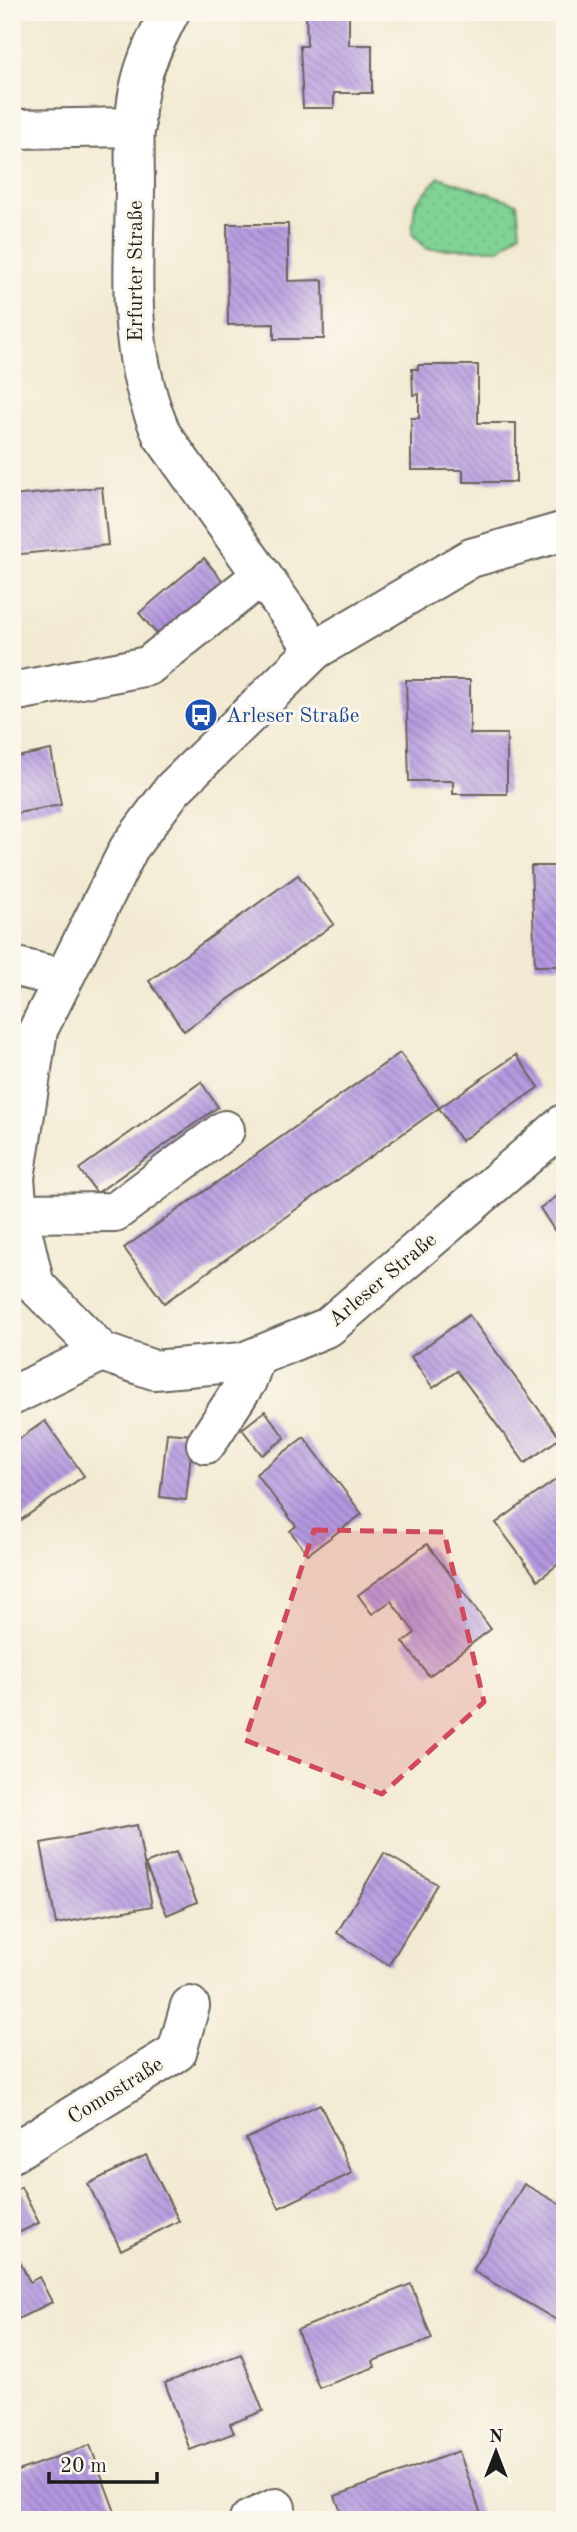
<svg xmlns="http://www.w3.org/2000/svg" width="577" height="2532" font-family="'Old Standard TT',serif">
<style>
.park{fill:url(#park-dots);stroke:#4e7858;stroke-width:2}
.building{fill:url(#building-back-hatch)}
.lines{fill:none;stroke-linecap:round;stroke-linejoin:round}
.minor-casing{stroke:#67645c;stroke-width:42}
.minor{stroke:#fff;stroke-width:38}
.marked{fill:#d1495b;fill-opacity:0.2;stroke:#d1495b;stroke-width:5;stroke-dasharray:14 9;stroke-linejoin:round}
.labels{text-anchor:middle;stroke-width:6;stroke-linejoin:round;paint-order:stroke}
.street-label{font-size:21px;fill:#1c1c1c;stroke:#fbf7ec}
.transit-label{font-size:21px;fill:#164399;stroke:#fbf7ec;text-anchor:start}
</style>
<defs>
<pattern id="park-dots" width="8" height="8" patternUnits="userSpaceOnUse" patternTransform="scale(1.75)"><rect width="8" height="8" fill="#80d395"/><path d="M2 2h.1M6 6h.1" fill="none" stroke="#6eb580" stroke-width="1.8" stroke-linecap="round"/></pattern>
<pattern id="building-back-hatch" width="6" height="6" patternUnits="userSpaceOnUse" patternTransform="scale(1.75)"><rect width="6" height="6" fill="#b398e0"/><path d="M-1 5l2 2M0 0l6 6M5-1l2 2" fill="none" stroke="#917bb5"/></pattern>
</defs>
<rect width="100%" height="100%" fill="#fbf7ec"/>
<filter id="ink" filterUnits="userSpaceOnUse"><feTurbulence type="fractalNoise" baseFrequency=".0143" numOctaves="2"/><feDisplacementMap in="SourceGraphic" scale="14" xChannelSelector="R" yChannelSelector="G"/><feConvolveMatrix kernelMatrix="1 2 1 2 8 2 1 2 1" color-interpolation-filters="sRGB"/></filter>
<filter id="wash" filterUnits="userSpaceOnUse"><feTurbulence type="fractalNoise" baseFrequency=".00686" numOctaves="4" result="noise"/><feDisplacementMap in="SourceGraphic" scale="28" xChannelSelector="R" yChannelSelector="G"/><feGaussianBlur stdDeviation="1.57" result="paint"/><feColorMatrix in="noise" values="0 0 0 0 0 0 0 0 0 0 0 0 0 0 0 0 0 1.4 0 .05"/><feComposite in="paint" operator="in"/></filter>
<g filter="url(#wash)">
<rect width="100%" height="100%" fill="#f2ead2"/>
<path class="park" d="M 439,177 L 517,203 L 520,232 L 500,249 L 427,249 L 412,234 L 415,204 Z"/>
<g id="blocks">
<g class="building">
<path d="M 306,12 L 349,12 L 349,45 L 372,45 L 372,93 L 334,93 L 334,108 L 303,108 L 300,46 L 307,46 Z"/>
<path d="M 227,224 L 288,224 L 288,281 L 323,280 L 324,339 L 274,339 L 274,324 L 228,325 Z"/>
<path d="M 418,365 L 478,365 L 478,423 L 516,423 L 516,482 L 463,482 L 463,470 L 411,470 L 411,418 L 419,418 L 419,394 L 413,395 L 412,369 L 418,369 Z"/>
<path d="M 102,487 L 108,545 L 12,555 L 12,496 Z"/>
<path d="M 204,558 L 226,585 L 161,639 L 139,613 Z"/>
<path d="M 406,680 L 470,680 L 470,734 L 507,734 L 507,794 L 453,794 L 453,781 L 409,781 Z"/>
<path d="M 51,750 L 61,805 L 12,814 L 12,758 Z"/>
<path d="M 531,866 L 565,866 L 565,966 L 535,966 Z"/>
<path d="M 298,875 L 334,924 L 184,1031 L 149,981 Z"/>
<path d="M 400,1053 L 439,1108 L 164,1303 L 124,1248 Z"/>
<path d="M 516,1055 L 539,1087 L 461,1141 L 439,1108 Z"/>
<path d="M 201,1082 L 218,1107 L 97,1193 L 79,1169 Z"/>
<path d="M 565,1191 L 565,1227 L 556,1233 L 540,1208 Z"/>
<path d="M 469,1315 L 560,1438 L 525,1463 L 457,1371 L 433,1388 L 411,1357 Z"/>
<path d="M 265,1411 L 285,1438 L 262,1455 L 242,1429 Z"/>
<path d="M 45,1421 L 84,1476 L 12,1526 L 12,1444 Z"/>
<path d="M 167,1433 L 193,1435 L 186,1500 L 160,1497 Z"/>
<path d="M 304,1437 L 362,1514 L 308,1554 L 290,1531 L 296,1526 L 256,1474 Z"/>
<path d="M 565,1473 L 565,1559 L 538,1580 L 496,1523 Z"/>
<path d="M 427,1544 L 491,1629 L 429,1676 L 403,1642 L 415,1633 L 391,1601 L 372,1614 L 358,1595 Z"/>
<path d="M 137,1825 L 152,1906 L 56,1924 L 41,1843 Z"/>
<path d="M 176,1852 L 197,1902 L 167,1915 L 145,1864 Z"/>
<path d="M 384,1853 L 437,1884 L 389,1965 L 337,1933 Z"/>
<path d="M 320,2104 L 352,2173 L 279,2208 L 246,2139 Z"/>
<path d="M 146,2155 L 179,2221 L 121,2250 L 88,2184 Z"/>
<path d="M 524,2184 L 565,2207 L 565,2325 L 473,2271 Z"/>
<path d="M 21,2187 L 39,2223 L 12,2236 L 12,2192 Z"/>
<path d="M 12,2247 L 30,2282 L 39,2277 L 52,2302 L 12,2322 Z"/>
<path d="M 411,2284 L 432,2339 L 373,2361 L 375,2367 L 319,2388 L 297,2330 Z"/>
<path d="M 241,2354 L 263,2411 L 230,2424 L 234,2433 L 190,2450 L 165,2383 Z"/>
<path d="M 90,2445 L 118,2520 L 12,2520 L 12,2473 Z"/>
<path d="M 459,2451 L 483,2520 L 344,2520 L 335,2496 Z"/>
</g>
</g>
</g>
<g filter="url(#ink)">
<use href="#blocks" fill-opacity="0" stroke="#67645c" stroke-width="2"/>
<g class="lines">
<defs>
<g id="minor">
<path d="M 170,12 C 158,35 147,57 141,81 C 132,115 135,153 135,188 C 134,277 125,351 162,435 L 315,650"/>
<path d="M 12,129 L 136,127"/>
<path d="M 565,531 L 471,558 L 315,650 L 173,789 L 129,848 L 38,1030 L 15,1178 L 18,1213 L 35,1285 L 102,1352 L 154,1370 L 243,1362 L 328,1327 L 565,1123"/>
<path d="M 12,692 L 148,666 L 262,575"/>
<path d="M 12,966 L 62,978"/>
<path d="M 18,1213 L 115,1212 L 225,1130"/>
<path d="M 12,1396 L 102,1352"/>
<path d="M 206,1444 L 247,1381 L 256,1357"/>
<path d="M 12,2153 L 177,2052 L 190,2006"/>
<path d="M 249,2520 L 276,2508"/>
</g>
</defs>
<use href="#minor" class="minor-casing"/>
<use href="#minor" class="minor"/>
</g>
</g>
<path class="marked" d="M 314,1530 L 444,1532 L 484,1702 L 382,1794 L 245,1740 Z"/>
<defs>
<symbol id="bus-disc" viewBox="-11 -11 22 22"><circle r="9.5" fill="#1a4fb4" stroke="#fbf7ec"/><path d="M-5-6H5V4H4V6H2V4H-2V6H-4V4H-5ZM-3.5-4V0h7V-4ZM-3.5 1.2v1.5H-2V1.2ZM2 1.2v1.5H3.5V1.2Z" fill="#fff"/></symbol>
</defs>
<g fill-rule="evenodd">
<use href="#bus-disc" x="182" y="696" width="38" height="38"/>
</g>
<g class="labels">
<g class="street-label">
<text transform="translate(135 271) rotate(-90)" y="7">Erfurter Straße</text>
<text transform="translate(382 1279) rotate(-40)" y="7">Arleser Straße</text>
<text transform="translate(115 2090) rotate(-32)" y="7">Comostraße</text>
</g>
<g class="transit-label">
<text x="226" y="722">Arleser Straße</text>
</g>
</g>
<rect width="577" height="2532" fill="none" stroke="#fbf7ec" stroke-width="42"/>
<g transform="translate(496 2452)" stroke="#fbf7ec" stroke-width="5" paint-order="stroke">
<path d="M0-5L12 26L0 18L-12 26Z" fill="#1c1c1c"/>
<text y="-10" font-size="19" font-weight="bold" text-anchor="middle" fill="#1c1c1c">N</text>
</g>
<path d="M49 2472v10h108v-10" fill="none" stroke="#1c1c1c" stroke-width="3.5"/>
<text x="60" y="2472" font-size="21" fill="#1c1c1c" stroke="#fbf7ec" stroke-width="5" paint-order="stroke">20 m</text>
</svg>
